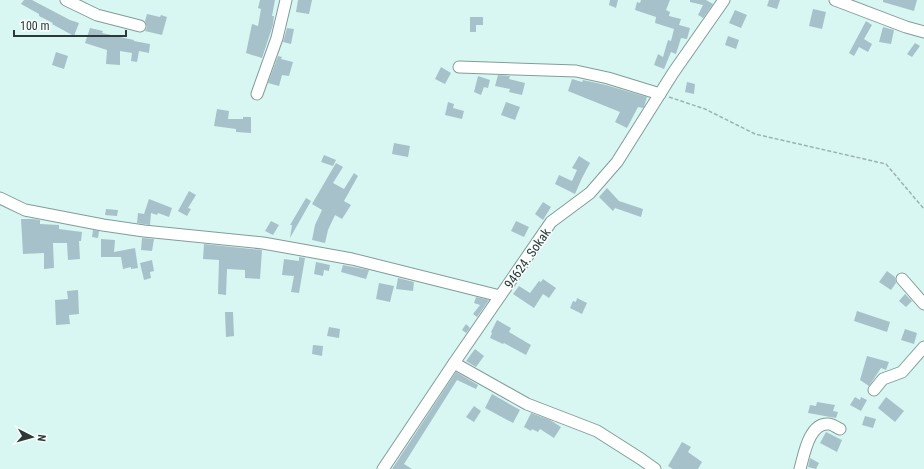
<svg xmlns="http://www.w3.org/2000/svg" width="924" height="469" font-family="'Roboto Condensed',sans-serif">
<style>
.building{fill:#a6c1c9}
.lines{fill:none;stroke-linecap:round;stroke-linejoin:round}
.minor-casing{stroke:#819d99;stroke-width:13}
.path{stroke:#9bb3af;stroke-width:1.5;stroke-dasharray:4 2;stroke-linecap:butt}
.minor{stroke:#fff;stroke-width:11}
.labels{text-anchor:middle;stroke-width:3;stroke-linejoin:round;paint-order:stroke}
.street-label{font-size:13px;fill:#2d3937;stroke:#f8fefd}
</style>
<rect width="100%" height="100%" fill="#d9f7f2"/>
<g class="building">
<path d="M 24,0 L 32,0 L 70,20 L 79,23 L 74,36 L 52,24 L 53,23 L 39,16 L 39,14 L 21,4 Z"/>
<path d="M 260,0 L 275,0 L 272,16 L 274,16 L 273,25 L 262,58 L 246,53 L 252,24 L 258,26 L 261,9 L 258,8 Z"/>
<path d="M 298,0 L 312,0 L 309,14 L 296,12 Z"/>
<path d="M 610,0 L 618,0 L 616,8 L 609,5 Z"/>
<path d="M 641,0 L 670,0 L 666,10 L 670,12 L 669,16 L 681,19 L 679,25 L 690,28 L 687,39 L 681,38 L 676,54 L 671,52 L 664,69 L 654,65 L 658,54 L 663,57 L 668,40 L 671,41 L 674,29 L 655,23 L 656,17 L 635,10 L 637,2 L 640,3 Z"/>
<path d="M 690,0 L 706,0 L 713,4 L 703,18 L 698,15 L 703,5 L 690,2 Z"/>
<path d="M 769,0 L 780,0 L 777,9 L 767,6 Z"/>
<path d="M 883,0 L 917,0 L 914,11 L 883,2 Z"/>
<path d="M 813,9 L 826,12 L 822,29 L 809,26 Z"/>
<path d="M 735,10 L 747,15 L 741,28 L 729,23 Z"/>
<path d="M 147,14 L 160,17 L 161,15 L 167,17 L 162,35 L 145,31 L 147,27 L 145,21 Z"/>
<path d="M 470,17 L 483,17 L 483,25 L 476,25 L 476,32 L 470,32 Z"/>
<path d="M 866,21 L 872,25 L 864,39 L 872,44 L 868,52 L 859,47 L 854,56 L 849,53 Z"/>
<path d="M 883,27 L 894,30 L 891,44 L 879,42 Z"/>
<path d="M 90,28 L 103,31 L 102,33 L 134,40 L 134,41 L 150,44 L 149,53 L 139,51 L 137,62 L 131,61 L 132,53 L 120,51 L 120,65 L 106,64 L 107,50 L 85,43 Z"/>
<path d="M 287,28 L 294,29 L 291,44 L 283,42 Z"/>
<path d="M 728,36 L 739,40 L 736,49 L 725,45 Z"/>
<path d="M 915,43 L 920,46 L 912,57 L 907,54 Z"/>
<path d="M 56,52 L 68,56 L 64,69 L 52,65 Z"/>
<path d="M 278,56 L 282,57 L 281,59 L 293,62 L 289,76 L 282,75 L 279,86 L 268,83 Z"/>
<path d="M 441,67 L 451,73 L 445,84 L 435,79 Z"/>
<path d="M 498,75 L 510,76 L 509,79 L 525,83 L 522,95 L 509,92 L 510,89 L 495,86 Z"/>
<path d="M 478,76 L 490,80 L 488,88 L 484,87 L 481,95 L 474,92 Z"/>
<path d="M 572,79 L 582,82 L 583,80 L 606,85 L 647,97 L 644,107 L 643,108 L 638,107 L 627,128 L 615,122 L 620,112 L 568,91 Z"/>
<path d="M 687,82 L 695,84 L 694,94 L 685,92 Z"/>
<path d="M 448,102 L 454,104 L 453,108 L 464,111 L 462,119 L 445,115 Z"/>
<path d="M 506,102 L 520,107 L 515,120 L 501,115 Z"/>
<path d="M 217,109 L 229,111 L 228,119 L 243,119 L 243,117 L 251,117 L 251,133 L 236,132 L 236,129 L 214,126 Z"/>
<path d="M 394,143 L 410,146 L 408,157 L 392,154 Z"/>
<path d="M 324,155 L 336,160 L 333,166 L 321,162 Z"/>
<path d="M 579,156 L 590,163 L 582,178 L 575,194 L 555,184 L 559,175 L 572,181 L 577,170 L 572,168 Z"/>
<path d="M 336,163 L 343,167 L 333,183 L 344,189 L 354,173 L 358,176 L 344,201 L 351,205 L 342,219 L 335,215 L 328,230 L 325,243 L 312,240 L 315,225 L 322,210 L 312,204 Z"/>
<path d="M 607,188 L 619,201 L 643,209 L 641,217 L 615,208 L 613,211 L 599,197 Z"/>
<path d="M 189,191 L 196,195 L 188,208 L 191,209 L 187,216 L 178,211 Z"/>
<path d="M 306,198 L 311,201 L 290,238 L 292,225 L 290,225 Z"/>
<path d="M 149,199 L 172,208 L 169,217 L 158,213 L 157,215 L 151,213 L 150,225 L 137,223 L 138,213 L 144,214 Z"/>
<path d="M 543,202 L 551,207 L 543,220 L 535,214 Z"/>
<path d="M 106,209 L 118,210 L 117,216 L 105,215 Z"/>
<path d="M 21,219 L 32,219 L 40,220 L 40,224 L 59,225 L 59,229 L 82,232 L 81,241 L 79,241 L 80,259 L 68,260 L 67,243 L 53,243 L 54,268 L 44,269 L 44,253 L 23,254 Z"/>
<path d="M 271,221 L 279,225 L 273,235 L 265,231 Z"/>
<path d="M 516,221 L 529,227 L 524,237 L 511,231 Z"/>
<path d="M 93,230 L 99,231 L 98,238 L 92,237 Z"/>
<path d="M 142,238 L 154,239 L 152,251 L 141,250 Z"/>
<path d="M 101,239 L 115,240 L 114,252 L 135,248 L 138,268 L 131,269 L 131,267 L 123,269 L 121,257 L 101,257 Z"/>
<path d="M 204,244 L 262,250 L 260,279 L 245,278 L 245,270 L 227,269 L 226,295 L 218,294 L 219,260 L 203,259 Z"/>
<path d="M 299,257 L 305,258 L 299,293 L 291,292 L 294,276 L 282,275 L 284,259 L 299,261 Z"/>
<path d="M 152,260 L 154,271 L 150,272 L 151,278 L 144,280 L 140,263 Z"/>
<path d="M 316,262 L 330,265 L 329,271 L 324,270 L 323,276 L 314,274 Z"/>
<path d="M 343,265 L 369,270 L 366,279 L 341,272 Z"/>
<path d="M 887,271 L 895,277 L 896,283 L 891,290 L 879,282 Z"/>
<path d="M 398,278 L 414,282 L 413,291 L 396,289 Z"/>
<path d="M 543,279 L 556,288 L 549,298 L 543,294 L 534,308 L 513,294 L 519,286 L 530,293 L 539,281 L 541,282 Z"/>
<path d="M 379,283 L 394,286 L 390,302 L 376,299 Z"/>
<path d="M 78,290 L 79,314 L 69,315 L 70,324 L 56,325 L 55,300 L 68,299 L 67,291 Z"/>
<path d="M 905,294 L 912,301 L 906,307 L 899,301 Z"/>
<path d="M 476,297 L 489,300 L 477,317 L 473,314 L 480,305 L 474,303 Z"/>
<path d="M 577,298 L 587,303 L 582,314 L 570,308 L 573,301 L 576,302 Z"/>
<path d="M 857,311 L 890,322 L 887,332 L 854,321 Z"/>
<path d="M 225,312 L 233,312 L 234,336 L 226,337 Z"/>
<path d="M 497,320 L 511,328 L 509,332 L 531,345 L 526,355 L 504,343 L 503,344 L 490,338 L 492,333 L 491,332 Z"/>
<path d="M 466,324 L 470,328 L 466,333 L 462,330 Z"/>
<path d="M 329,327 L 340,329 L 339,338 L 327,336 Z"/>
<path d="M 905,329 L 917,333 L 914,344 L 901,340 Z"/>
<path d="M 313,345 L 323,346 L 322,356 L 312,354 Z"/>
<path d="M 475,349 L 484,356 L 476,367 L 466,361 Z"/>
<path d="M 867,356 L 889,362 L 886,370 L 881,368 L 869,386 L 860,380 Z"/>
<path d="M 456,372 L 478,385 L 476,389 L 457,380 L 404,464 L 412,469 L 392,469 Z"/>
<path d="M 492,394 L 520,410 L 513,423 L 485,408 Z"/>
<path d="M 855,397 L 860,400 L 861,397 L 867,400 L 861,411 L 850,405 Z"/>
<path d="M 886,397 L 904,411 L 895,422 L 878,408 Z"/>
<path d="M 817,402 L 835,405 L 833,411 L 838,412 L 836,418 L 808,413 L 810,405 L 816,406 Z"/>
<path d="M 474,406 L 481,411 L 474,422 L 466,417 Z"/>
<path d="M 531,413 L 550,420 L 561,427 L 554,438 L 540,429 L 538,432 L 532,429 L 531,431 L 524,427 Z"/>
<path d="M 865,416 L 876,419 L 873,428 L 862,425 Z"/>
<path d="M 826,432 L 842,440 L 837,452 L 820,443 Z"/>
<path d="M 682,442 L 691,447 L 688,452 L 702,462 L 698,469 L 673,469 L 668,466 Z"/>
<path d="M 810,458 L 819,463 L 816,469 L 808,467 Z"/>
</g>
<g class="lines">
<defs>
<g id="minor">
<path d="M 66,0 L 97,15 L 140,26"/>
<path d="M 835,0 L 906,27 L 924,32"/>
<path d="M 459,67 L 576,71 L 608,78 L 660,94"/>
<path d="M 257,94 L 277,38 L 286,0"/>
<path d="M 0,198 L 25,210 L 103,225 L 144,231 L 263,243 L 352,259 L 500,296"/>
<path d="M 902,279 L 924,304"/>
<path d="M 454,363 L 527,404 L 597,431 L 641,459 L 655,469"/>
<path d="M 874,390 L 883,379 L 902,372 L 924,347"/>
<path d="M 383,469 L 454,363 L 551,222 L 590,193 L 617,162 L 673,73 L 724,0"/>
<path d="M 800,469 C 804,455 809,422 829,424 C 832,424 837,428 840,429"/>
</g>
</defs>
<use href="#minor" class="minor-casing"/>
<path class="path" d="M 669,97 L 705,109 L 755,134 L 886,164 L 924,209"/>
<use href="#minor" class="minor"/>
</g>
<g class="labels">
<g class="street-label">
<text transform="translate(527 258) rotate(-55)" y="5">94624. Sokak</text>
</g>
</g>
<g transform="translate(32 437) rotate(96)" stroke="#f8fefd" stroke-width="3" paint-order="stroke">
<path d="M0-3L7 15L0 10L-7 15Z" fill="#2d3937"/>
<text y="-6" font-size="11" font-weight="bold" text-anchor="middle" fill="#2d3937">N</text>
</g>
<path d="M14 30v6h112v-6" fill="none" stroke="#2d3937" stroke-width="2"/>
<text x="20" y="30" font-size="12" fill="#2d3937" stroke="#f8fefd" stroke-width="3" paint-order="stroke">100 m</text>
</svg>
